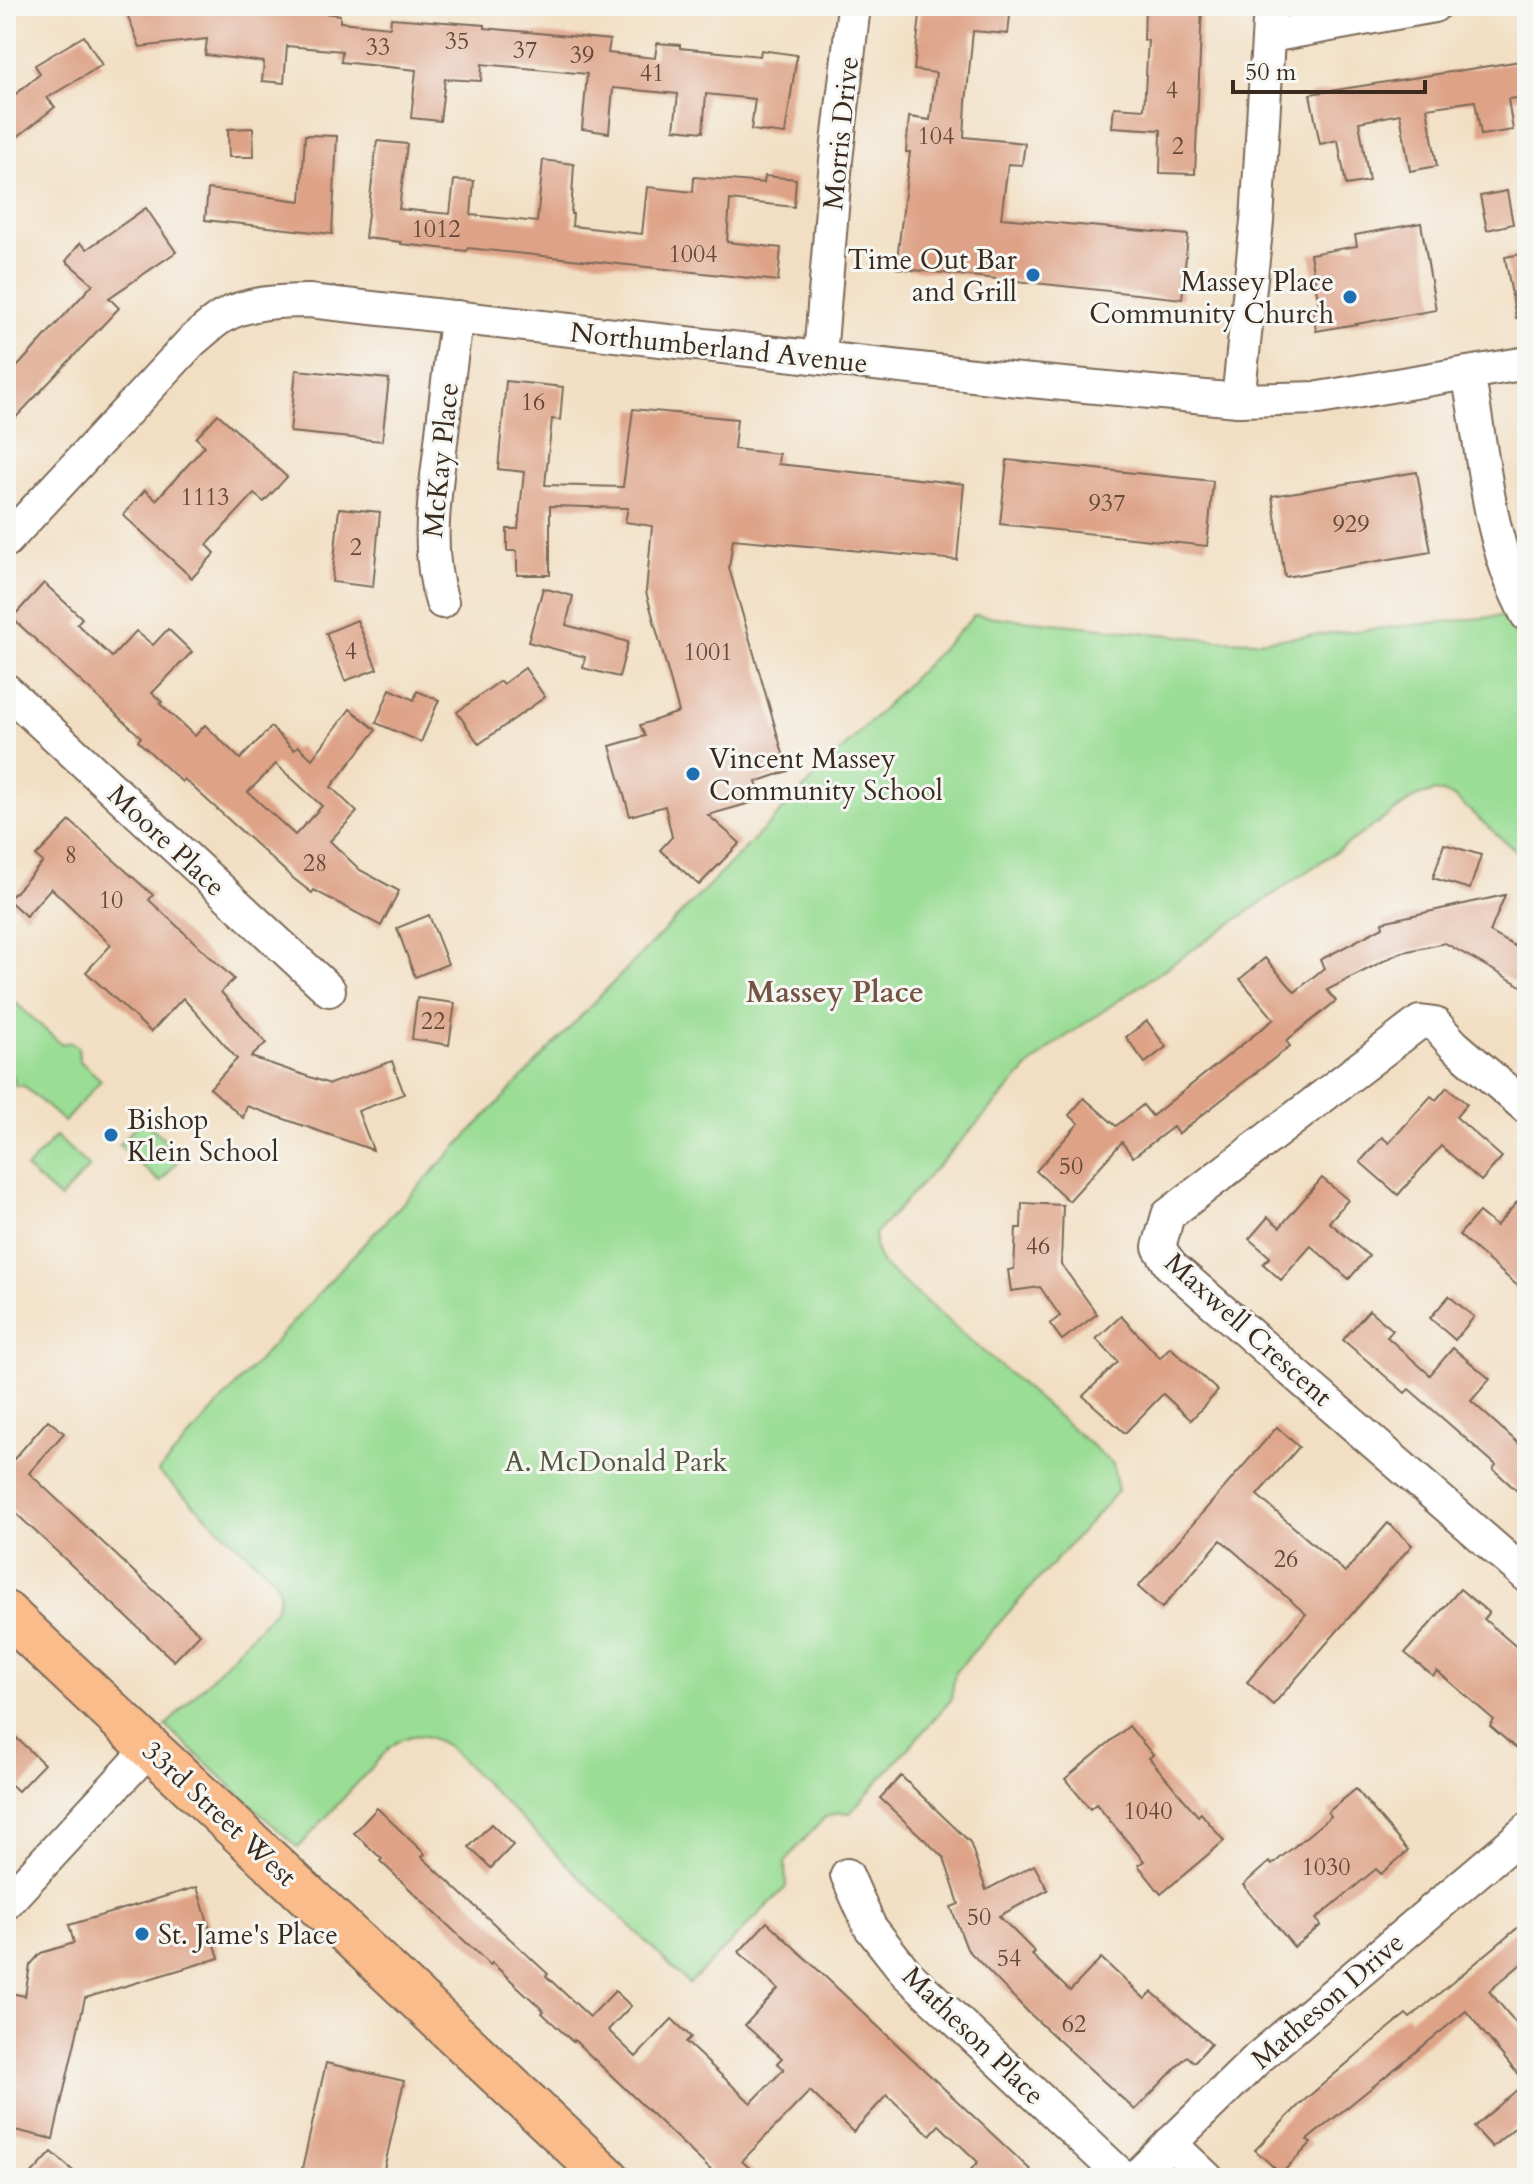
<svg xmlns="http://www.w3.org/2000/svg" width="1533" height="2184" font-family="Cardo,serif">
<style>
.green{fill:#9add94;stroke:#6a8459;stroke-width:2}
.building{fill:#dea387;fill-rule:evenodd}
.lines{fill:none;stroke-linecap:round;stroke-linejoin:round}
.minor-casing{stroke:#7b6958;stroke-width:36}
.major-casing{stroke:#7b6958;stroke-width:46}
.minor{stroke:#fff;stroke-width:32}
.major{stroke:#f9bc8a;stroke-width:42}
.poi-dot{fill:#1f6fb2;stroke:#f6f6f2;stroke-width:3}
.labels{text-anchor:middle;stroke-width:6;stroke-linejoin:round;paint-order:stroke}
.number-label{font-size:24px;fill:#644838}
.street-label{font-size:28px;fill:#3b2a1e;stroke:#f6f6f2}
.poi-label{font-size:28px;fill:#3b2a1e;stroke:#f6f6f2;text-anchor:start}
.park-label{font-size:28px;fill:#53573c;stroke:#f6f6f2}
.neighbourhood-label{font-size:30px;font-weight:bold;fill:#745443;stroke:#f6f6f2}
</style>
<rect width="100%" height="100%" fill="#f6f6f2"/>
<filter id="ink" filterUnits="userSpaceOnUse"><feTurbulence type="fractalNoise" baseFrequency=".0125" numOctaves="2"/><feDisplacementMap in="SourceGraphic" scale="16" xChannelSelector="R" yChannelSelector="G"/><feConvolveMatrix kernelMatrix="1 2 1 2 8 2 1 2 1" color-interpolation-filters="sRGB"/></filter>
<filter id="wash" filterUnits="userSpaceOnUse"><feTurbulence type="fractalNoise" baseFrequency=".006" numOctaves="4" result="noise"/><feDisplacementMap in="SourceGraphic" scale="32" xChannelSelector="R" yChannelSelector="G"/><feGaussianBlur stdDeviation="1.8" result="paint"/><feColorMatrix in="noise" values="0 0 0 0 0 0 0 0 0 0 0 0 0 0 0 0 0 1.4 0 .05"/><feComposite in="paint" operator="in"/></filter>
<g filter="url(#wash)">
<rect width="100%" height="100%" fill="#f2dfc3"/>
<g class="green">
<path d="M 975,615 L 1219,640 L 1256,641 L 1501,616 L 1527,652 L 1527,861 L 1454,797 L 1436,791 L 1417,796 L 1055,1044 L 1030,1066 L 875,1234 L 875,1249 L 881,1263 L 1113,1464 L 1118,1491 L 955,1672 L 951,1700 L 850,1813 L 839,1812 L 825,1817 L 800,1844 L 785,1863 L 786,1887 L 689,1984 L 447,1746 C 426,1733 411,1731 391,1746 L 298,1848 L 166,1726 L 274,1611 C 281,1598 281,1591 274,1578 L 158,1472 L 345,1264 L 602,994 Z"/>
<path d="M 6,994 L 61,1044 L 70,1042 L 78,1047 L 79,1060 L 101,1080 L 64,1122 L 24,1086 L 15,1086 L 14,1078 L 6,1070 Z"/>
<path d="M 142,1119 L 183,1155 L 160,1182 L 119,1145 Z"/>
<path d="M 56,1136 L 89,1167 L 60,1199 L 26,1169 Z"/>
</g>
<g id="blocks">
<g class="building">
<path d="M 124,6 L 265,6 L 340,15 L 340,22 L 390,27 L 391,18 L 485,25 L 485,28 L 610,40 L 608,53 L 655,58 L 657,43 L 680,45 L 680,48 L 760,56 L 761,50 L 797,55 L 785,134 L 751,130 L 755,99 L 706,94 L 703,132 L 674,129 L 678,94 L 613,88 L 609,133 L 582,129 L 587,74 L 482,64 L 481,81 L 445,79 L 440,121 L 411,118 L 416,70 L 341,62 L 342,51 L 287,46 L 284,83 L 262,81 L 264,62 L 205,55 L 207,39 L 140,47 Z"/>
<path d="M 921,6 L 1011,6 L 1008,34 L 973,31 L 966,103 L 964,137 L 1025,143 L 1022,165 L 1008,164 L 1001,218 L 1188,235 L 1182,299 L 896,268 L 910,152 L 906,152 L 909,117 L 930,120 L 936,73 L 914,70 Z"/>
<path d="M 1145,6 L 1202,6 L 1195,174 L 1160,173 L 1161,130 L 1112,127 L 1114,107 L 1144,109 L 1148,40 L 1144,40 Z"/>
<path d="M 84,36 L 102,65 L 47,98 L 55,107 L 6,146 L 6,102 L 40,74 L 35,65 Z"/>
<path d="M 1527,60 L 1527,97 L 1508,99 L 1513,130 L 1481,135 L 1475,101 L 1427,108 L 1437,166 L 1410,171 L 1400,114 L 1359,122 L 1369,181 L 1346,185 L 1338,140 L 1320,144 L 1310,94 Z"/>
<path d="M 253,128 L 254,157 L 229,157 L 228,129 Z"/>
<path d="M 305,135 L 337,136 L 332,234 L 205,220 L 208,189 L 301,201 Z"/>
<path d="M 377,141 L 407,144 L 399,209 L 450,214 L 454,180 L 474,181 L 471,215 L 537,222 L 543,160 L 574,164 L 571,214 L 573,214 L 572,226 L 642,234 L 647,187 L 693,192 L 694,177 L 764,183 L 765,176 L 796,179 L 794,207 L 730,200 L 727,242 L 781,248 L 778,281 L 468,248 L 467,251 L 401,244 L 401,242 L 365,238 Z"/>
<path d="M 1507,191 L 1513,224 L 1487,230 L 1480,196 Z"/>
<path d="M 146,208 L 176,252 L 109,298 L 119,308 L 6,428 L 6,379 L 93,284 L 66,261 L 80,243 L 87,249 Z"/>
<path d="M 1421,223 L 1436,310 L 1316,331 L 1313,312 L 1320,310 L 1310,254 L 1357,246 L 1355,235 Z"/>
<path d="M 1527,253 L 1527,317 L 1516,318 L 1505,257 Z"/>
<path d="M 296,370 L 389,379 L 382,441 L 290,432 Z"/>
<path d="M 506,381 L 563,387 L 560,420 L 552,419 L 545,485 L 623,487 L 633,409 L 737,419 L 734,449 L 779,454 L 778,464 L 964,484 L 957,560 L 733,539 L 729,568 L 788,771 L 756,782 L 761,800 L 708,815 L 740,843 L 699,885 L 660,850 L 672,837 L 665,806 L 630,816 L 610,746 L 645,736 L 640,725 L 679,712 L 646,592 L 652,526 L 625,522 L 628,508 L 550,506 L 550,575 L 517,575 L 517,551 L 507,551 L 507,529 L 518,529 L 524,472 L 498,469 Z"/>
<path d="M 218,414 L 287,477 L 264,502 L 254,494 L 207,545 L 215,553 L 192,578 L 123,515 L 145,490 L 156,500 L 205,446 L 196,438 Z"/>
<path d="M 1007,460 L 1213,481 L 1207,546 L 1000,524 Z"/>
<path d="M 1417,472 L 1431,552 L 1285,577 L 1272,496 Z"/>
<path d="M 339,508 L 380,512 L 373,587 L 332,582 Z"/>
<path d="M 44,583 L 82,618 L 77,624 L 112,657 L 136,631 L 153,645 L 168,629 L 192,652 L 152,693 L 162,702 L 160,704 L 195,736 L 205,725 L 240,759 L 271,727 L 294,750 L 298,746 L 312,759 L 350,709 L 376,730 L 331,787 L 357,812 L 330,841 L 360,870 L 399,891 L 381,926 L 314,890 L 312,893 L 294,879 L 184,779 L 182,782 L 138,741 L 141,737 L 12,618 ZM 276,764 L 322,806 L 295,835 L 248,792 Z"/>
<path d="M 543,588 L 573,596 L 566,625 L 628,642 L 619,677 L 583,668 L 585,657 L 528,642 Z"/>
<path d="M 357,620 L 377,669 L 345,681 L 326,633 Z"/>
<path d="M 525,668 L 545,697 L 479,744 L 457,712 L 500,681 L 503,684 Z"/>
<path d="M 390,689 L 414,700 L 417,691 L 439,700 L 421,742 L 376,723 Z"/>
<path d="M 70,821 L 153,895 L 149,900 L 234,979 L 221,992 L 266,1043 L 251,1057 L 330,1084 L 392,1061 L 404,1094 L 358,1111 L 373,1150 L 247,1106 L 243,1118 L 210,1088 L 237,1059 L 183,998 L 151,1032 L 86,972 L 111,945 L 51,888 L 26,916 L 8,900 L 43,862 L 36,856 Z"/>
<path d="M 1444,844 L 1481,855 L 1470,889 L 1433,878 Z"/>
<path d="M 1505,895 L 1490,932 L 1527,953 L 1527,989 L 1445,943 L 1399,953 L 1327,990 L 1336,1001 L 1286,1041 L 1290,1046 L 1178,1134 L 1173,1127 L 1133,1157 L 1122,1142 L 1069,1201 L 1036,1171 L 1079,1123 L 1069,1115 L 1084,1098 L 1116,1126 L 1143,1105 L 1152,1116 L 1274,1019 L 1240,979 L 1265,958 L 1295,992 L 1324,968 L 1320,960 L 1383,927 L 1382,922 Z"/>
<path d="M 429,915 L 448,964 L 415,977 L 397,928 Z"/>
<path d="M 417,998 L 455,1003 L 449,1045 L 412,1039 Z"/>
<path d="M 1147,1021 L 1166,1047 L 1145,1063 L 1126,1037 Z"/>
<path d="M 1447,1087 L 1467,1104 L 1456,1117 L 1502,1157 L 1481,1181 L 1441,1146 L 1398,1195 L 1360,1162 L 1382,1137 L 1389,1143 L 1431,1096 L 1436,1100 Z"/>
<path d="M 1322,1178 L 1348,1200 L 1329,1222 L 1369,1256 L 1349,1279 L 1311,1246 L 1281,1280 L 1263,1264 L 1270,1257 L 1249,1239 L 1268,1217 L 1280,1227 Z"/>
<path d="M 1527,1191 L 1527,1294 L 1459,1235 L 1479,1212 L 1496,1226 Z"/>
<path d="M 1022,1203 L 1063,1205 L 1061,1264 L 1097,1314 L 1062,1340 L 1050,1324 L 1060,1316 L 1040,1287 L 1011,1291 L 1008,1270 L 1014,1269 L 1016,1228 L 1021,1228 Z"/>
<path d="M 1449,1296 L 1474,1317 L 1455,1340 L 1430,1318 Z"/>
<path d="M 1369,1310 L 1393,1330 L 1387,1337 L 1430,1375 L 1453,1348 L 1490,1379 L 1471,1401 L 1527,1451 L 1527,1500 L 1493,1469 L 1496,1465 L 1456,1430 L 1409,1389 L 1405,1393 L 1343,1340 Z"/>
<path d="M 1121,1316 L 1160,1358 L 1170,1347 L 1218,1391 L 1191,1420 L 1163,1394 L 1125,1433 L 1083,1396 L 1118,1362 L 1096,1339 Z"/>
<path d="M 48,1420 L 64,1433 L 29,1473 L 200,1634 L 174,1661 L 6,1504 L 6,1452 L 14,1459 Z"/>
<path d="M 1277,1427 L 1299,1447 L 1257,1495 L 1345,1572 L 1388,1523 L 1412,1545 L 1273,1705 L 1247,1682 L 1306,1614 L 1221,1540 L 1162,1608 L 1138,1587 Z"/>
<path d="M 1460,1589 L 1489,1613 L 1484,1619 L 1527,1656 L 1527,1740 L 1518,1750 L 1490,1726 L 1494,1720 L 1437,1671 L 1433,1676 L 1405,1653 Z"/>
<path d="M 1129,1726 L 1153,1755 L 1149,1758 L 1198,1816 L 1201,1813 L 1224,1841 L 1161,1894 L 1138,1865 L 1144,1861 L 1096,1804 L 1090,1809 L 1065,1779 Z"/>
<path d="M 6,1728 L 44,1764 L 18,1791 L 6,1780 Z"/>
<path d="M 901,1776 L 970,1842 L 986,1890 L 1034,1865 L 1048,1890 L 999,1916 L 1035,1952 L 1032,1955 L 1070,1991 L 1101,1958 L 1145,1999 L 1152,1992 L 1211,2044 L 1194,2062 L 1187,2056 L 1135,2110 L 1029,2013 L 967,1949 L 951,1907 L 959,1904 L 944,1858 L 880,1798 Z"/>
<path d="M 1356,1789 L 1408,1851 L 1381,1874 L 1376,1869 L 1316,1919 L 1321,1925 L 1294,1947 L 1243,1885 L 1269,1862 L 1272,1865 L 1331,1816 L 1328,1812 Z"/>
<path d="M 377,1808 L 425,1854 L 422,1857 L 548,1974 L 546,1976 L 590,2017 L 615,1991 L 631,2006 L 608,2030 L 636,2057 L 672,2019 L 691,2037 L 686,2042 L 751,2103 L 784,2069 L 777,2063 L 782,2058 L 745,2025 L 778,1989 L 739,1952 L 767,1922 L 1039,2178 L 963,2178 L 978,2162 L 939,2125 L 930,2135 L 887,2095 L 853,2132 L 810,2091 L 742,2161 L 760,2178 L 719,2178 L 574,2040 L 573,2042 L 542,2013 L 544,2011 L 492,1963 L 490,1965 L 380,1861 L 382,1859 L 354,1833 Z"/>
<path d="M 491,1824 L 513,1845 L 491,1868 L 469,1847 Z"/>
<path d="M 197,1887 L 219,1958 L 85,1998 L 53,2139 L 6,2128 L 6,1992 L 25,1996 L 30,1965 L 41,1953 L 74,1943 L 69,1925 Z"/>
<path d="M 1527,1920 L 1527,1959 L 1489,1991 L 1527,2036 L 1527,2117 L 1492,2147 L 1474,2127 L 1525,2083 L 1466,2011 L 1307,2140 L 1311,2143 L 1281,2174 L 1255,2150 L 1300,2104 L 1365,2048 L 1406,2014 L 1410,2018 Z"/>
<path d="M 326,2063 L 404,2081 L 382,2178 L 300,2178 Z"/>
<path d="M 52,2152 L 81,2178 L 28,2178 Z"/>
</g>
</g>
</g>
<g filter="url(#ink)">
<use href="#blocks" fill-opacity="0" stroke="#7b6958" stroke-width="2"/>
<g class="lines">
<defs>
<g id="minor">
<path d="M 1270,36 L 1434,6"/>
<path d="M 820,356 L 836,160 L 854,6"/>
<path d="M 1468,374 C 1484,453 1487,543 1527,615"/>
<path d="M 1238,400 L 1257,221 L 1270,6"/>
<path d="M 6,541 L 192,341 C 202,333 212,323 222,317 C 247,302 281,301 309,301 L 1009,379 L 1238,400 L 1319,398 L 1527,363"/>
<path d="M 442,602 C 425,549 435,496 441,442 C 446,400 450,359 457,317"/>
<path d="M 6,690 L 329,990"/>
<path d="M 1527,1108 L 1454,1045 L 1435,1024 L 1420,1022 L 1168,1215 L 1159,1247 L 1170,1265 L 1527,1576"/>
<path d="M 847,1875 L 870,1927 L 907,1974 L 1124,2178"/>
<path d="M 6,1903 L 150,1748"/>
<path d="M 1170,2143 L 1207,2178"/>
<path d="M 1135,2178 L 1258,2058 L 1527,1830"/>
</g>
<path id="major" d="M 6,1613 L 608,2178"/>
</defs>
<use href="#minor" class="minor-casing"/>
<use href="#major" class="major-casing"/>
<use href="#minor" class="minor"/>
<use href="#major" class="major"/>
</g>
</g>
<g class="poi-dot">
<circle cx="1033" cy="275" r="8"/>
<circle cx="1350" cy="297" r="8"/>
<circle cx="693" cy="774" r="8"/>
<circle cx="111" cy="1135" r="8"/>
<circle cx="142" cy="1934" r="8"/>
</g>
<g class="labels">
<g class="number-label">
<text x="457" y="49">35</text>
<text x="378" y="55">33</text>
<text x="525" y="58">37</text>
<text x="582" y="63">39</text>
<text x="652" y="81">41</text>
<text x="1172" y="98">4</text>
<text x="936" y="144">104</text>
<text x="1178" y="154">2</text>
<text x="436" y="237">1012</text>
<text x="693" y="262">1004</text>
<text x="533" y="410">16</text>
<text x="205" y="505">1113</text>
<text x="1107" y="511">937</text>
<text x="1351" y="532">929</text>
<text x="356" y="555">2</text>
<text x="351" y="659">4</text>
<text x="708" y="660">1001</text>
<text x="71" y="863">8</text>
<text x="315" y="871">28</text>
<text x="111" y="908">10</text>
<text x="433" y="1029">22</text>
<text x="1071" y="1174">50</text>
<text x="1038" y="1254">46</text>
<text x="1286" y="1567">26</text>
<text x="1148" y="1819">1040</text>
<text x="1326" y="1875">1030</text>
<text x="979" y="1925">50</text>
<text x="1009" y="1966">54</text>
<text x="1074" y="2032">62</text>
</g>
<g class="street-label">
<text transform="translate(840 133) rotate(-84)" y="10">Morris Drive</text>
<text transform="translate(719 347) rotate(6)" y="10">Northumberland Avenue</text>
<text transform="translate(440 460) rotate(-84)" y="10">McKay Place</text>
<text transform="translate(167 840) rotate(43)" y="10">Moore Place</text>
<text transform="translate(1249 1329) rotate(42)" y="10">Maxwell Crescent</text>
<text transform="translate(220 1813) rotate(43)" y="10">33rd Street West</text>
<text transform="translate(1327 2000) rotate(-41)" y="10">Matheson Drive</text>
<text transform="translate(974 2035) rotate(44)" y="10">Matheson Place</text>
</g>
<g class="poi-label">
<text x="1017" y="269" text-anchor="end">Time Out Bar<tspan x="1017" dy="32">and Grill</tspan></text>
<text x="1334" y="291" text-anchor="end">Massey Place<tspan x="1334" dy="32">Community Church</tspan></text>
<text x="709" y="768">Vincent Massey<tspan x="709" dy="32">Community School</tspan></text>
<text x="127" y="1129">Bishop<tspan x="127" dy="32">Klein School</tspan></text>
<text x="158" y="1944">St. Jame's Place</text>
</g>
<g class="park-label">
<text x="616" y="1471">A. McDonald Park</text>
</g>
<g class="neighbourhood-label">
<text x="835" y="1002">Massey Place</text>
</g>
</g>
<rect width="1533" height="2184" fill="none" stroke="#f6f6f2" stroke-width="32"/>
<path d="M1233 80v12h192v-12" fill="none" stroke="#3b2a1e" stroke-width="4"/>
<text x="1245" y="80" font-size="24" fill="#3b2a1e" stroke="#f6f6f2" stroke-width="6" paint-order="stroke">50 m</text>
</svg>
